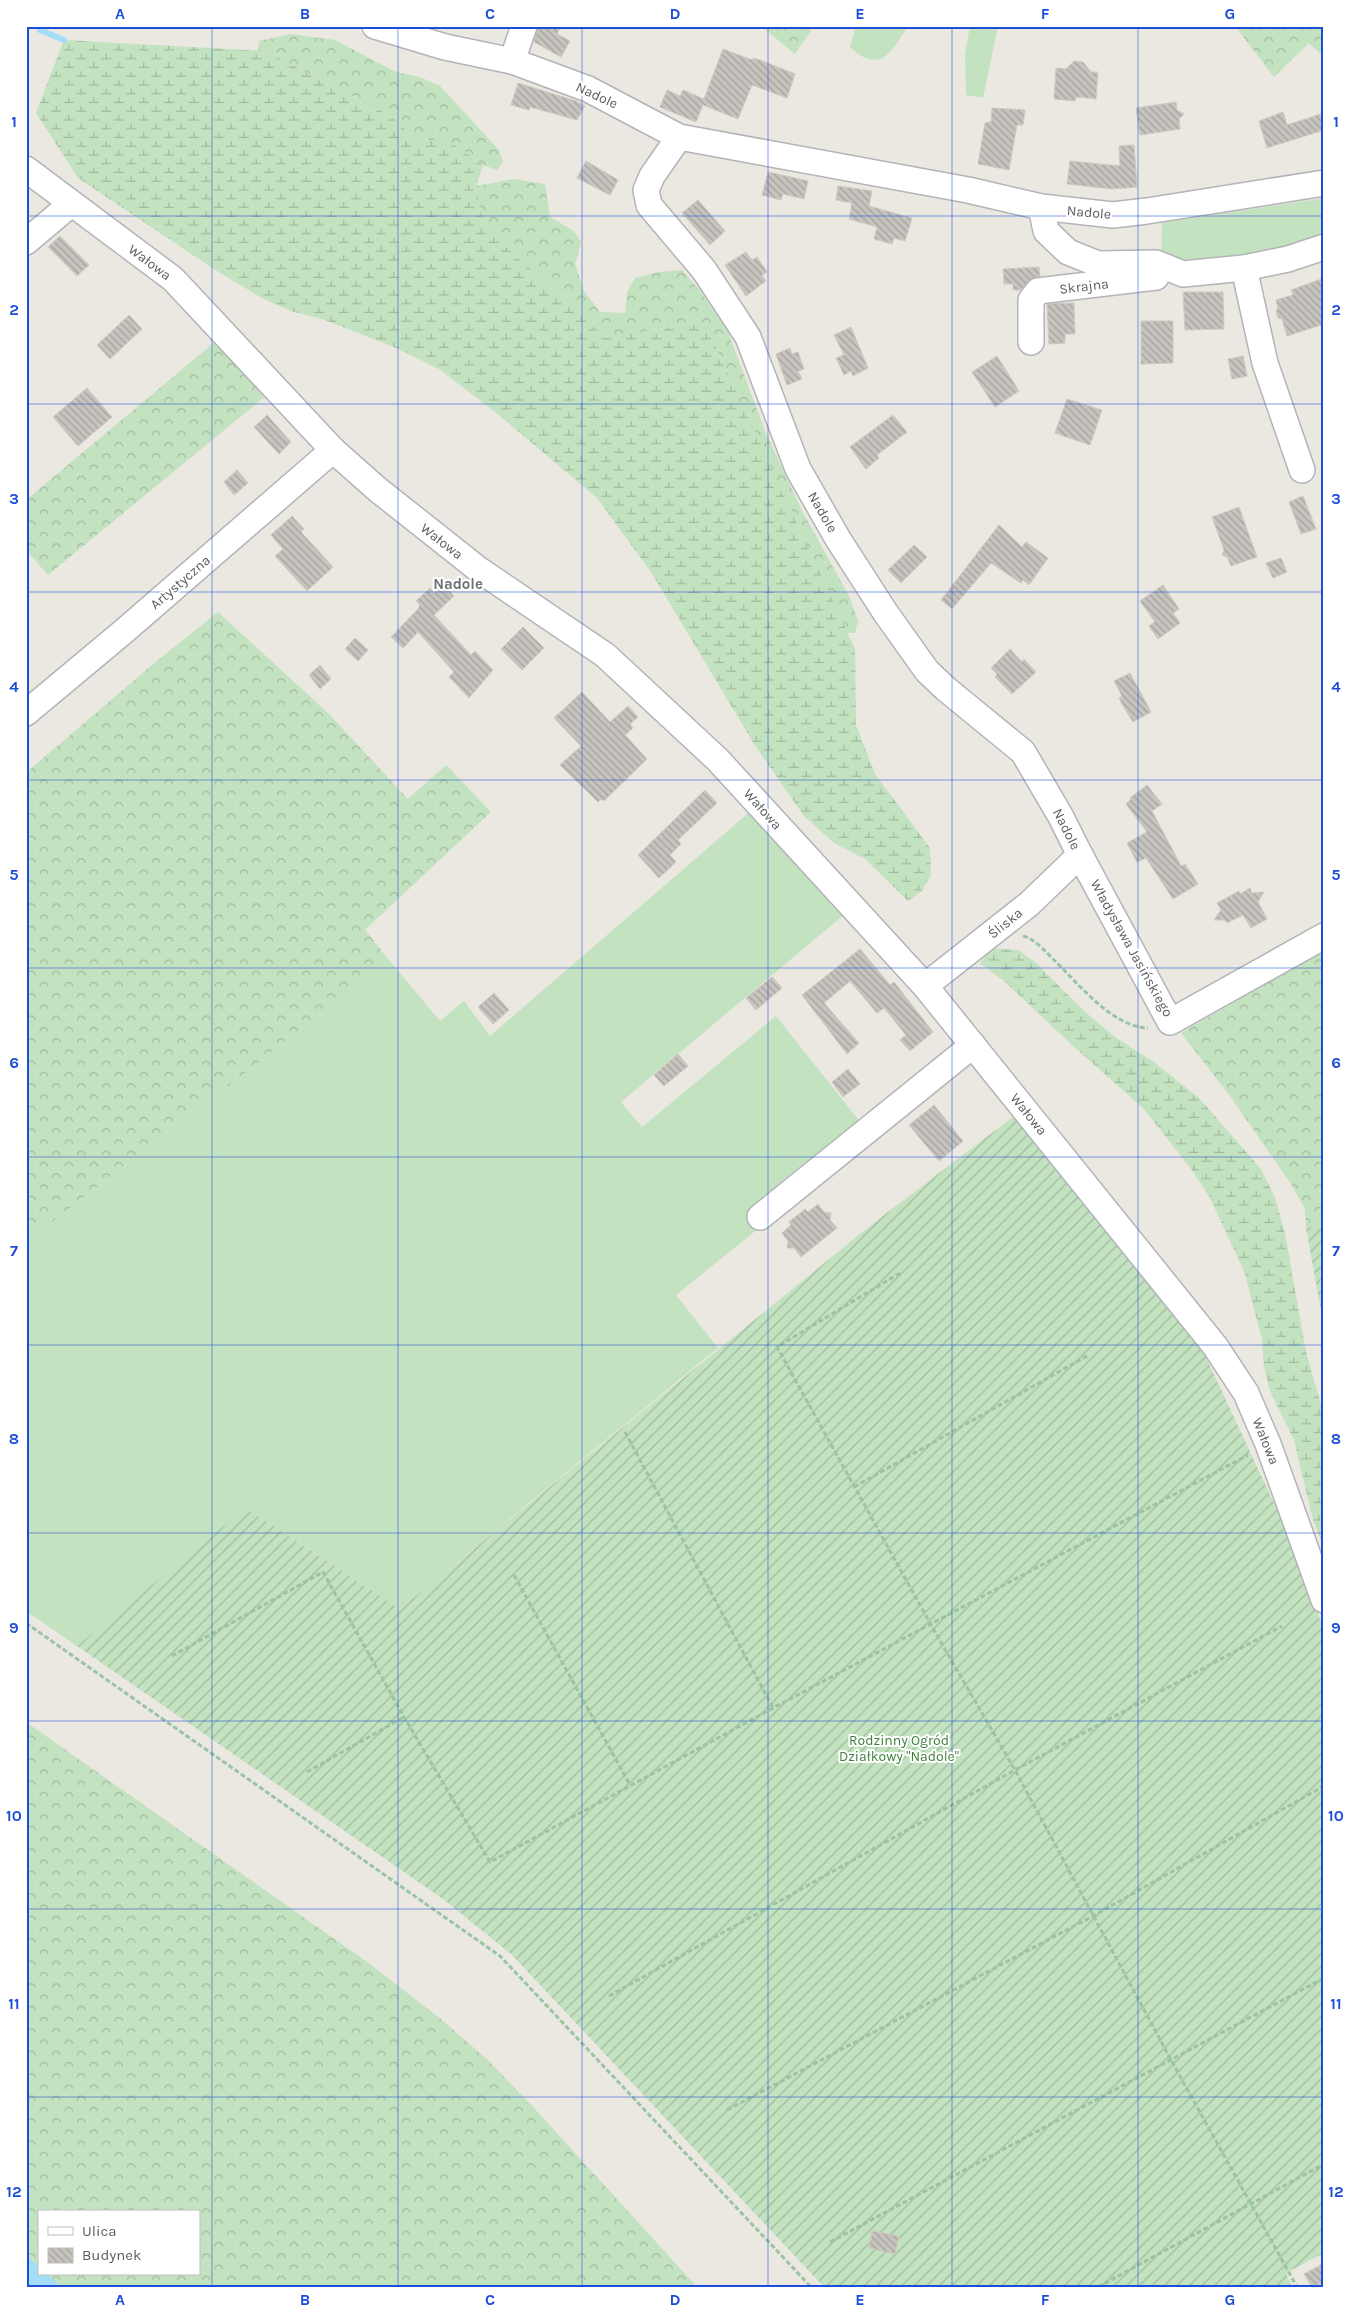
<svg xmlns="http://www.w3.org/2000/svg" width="1350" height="2313" font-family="Karla,sans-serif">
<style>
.grass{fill:#c3e2bf}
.forest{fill:url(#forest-crowns)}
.wetland{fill:url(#wetland-marsh)}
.garden{fill:url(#garden-furrows)}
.water{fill:#a5dcf8}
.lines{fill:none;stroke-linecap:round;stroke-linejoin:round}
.stream{stroke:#a5dcf8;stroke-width:6}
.building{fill:url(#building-back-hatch);stroke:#d0c9c0}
.minor-casing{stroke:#b2b4b8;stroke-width:28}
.path{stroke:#9ac4a2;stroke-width:3;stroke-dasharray:5 2.5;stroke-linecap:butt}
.minor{stroke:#fff;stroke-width:25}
.grid{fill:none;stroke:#1d4ed8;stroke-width:1;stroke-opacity:0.55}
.labels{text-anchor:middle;stroke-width:4;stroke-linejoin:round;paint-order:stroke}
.street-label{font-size:14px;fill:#5a5e61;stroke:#fff}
.park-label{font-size:14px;fill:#3e7f3a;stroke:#fff}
.neighbourhood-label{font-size:15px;font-weight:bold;fill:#6b7073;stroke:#fff}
.neatline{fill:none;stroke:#1d4ed8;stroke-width:2}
.grid-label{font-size:16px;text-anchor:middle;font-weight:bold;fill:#1d4ed8}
</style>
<defs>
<pattern id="forest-crowns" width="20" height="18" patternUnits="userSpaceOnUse" patternTransform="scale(1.25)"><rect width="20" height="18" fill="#c3e2bf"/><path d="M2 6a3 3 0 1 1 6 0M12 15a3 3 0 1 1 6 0" fill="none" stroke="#a1ba9f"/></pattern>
<pattern id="wetland-marsh" width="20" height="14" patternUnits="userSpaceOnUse" patternTransform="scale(1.25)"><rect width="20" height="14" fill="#c3e2bf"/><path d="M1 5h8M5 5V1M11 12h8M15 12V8" fill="none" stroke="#a1ba9f"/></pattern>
<pattern id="garden-furrows" width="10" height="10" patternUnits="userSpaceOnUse" patternTransform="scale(1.25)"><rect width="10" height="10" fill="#c3e2bf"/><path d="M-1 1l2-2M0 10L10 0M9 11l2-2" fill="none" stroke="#a1ba9f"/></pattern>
<pattern id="building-back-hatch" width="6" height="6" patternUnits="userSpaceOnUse" patternTransform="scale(1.25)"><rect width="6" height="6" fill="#c7c3be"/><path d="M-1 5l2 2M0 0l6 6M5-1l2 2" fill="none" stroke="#a5a29e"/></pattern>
</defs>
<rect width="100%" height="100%" fill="#ebe8e1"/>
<g class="grass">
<path d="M 856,26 L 908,26 C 891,53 880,75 850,47 Z"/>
<path d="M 970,26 L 998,26 L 983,98 L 966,95 L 965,54 Z"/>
<path d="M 1324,198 L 1324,238 L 1262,262 L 1161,259 L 1162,223 Z"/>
<path d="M 752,810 L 846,913 L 621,1102 L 642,1127 L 776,1016 L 872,1137 L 676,1295 L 718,1348 L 400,1609 L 246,1508 L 77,1646 L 26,1611 L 26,1242 L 390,961 L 440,1021 L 464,1001 L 490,1036 Z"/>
</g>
<g class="forest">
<path d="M 761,26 L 806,26 L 811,31 L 795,54 Z"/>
<path d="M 1235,26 L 1324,26 L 1324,57 L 1309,43 L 1274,77 Z"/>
<path d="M 291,34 L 335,40 L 396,72 L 420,77 L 440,86 L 499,150 L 503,162 L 497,170 L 483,165 L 452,143 L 415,138 L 389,115 L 265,51 L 258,51 L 259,41 Z"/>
<path d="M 514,179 L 545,184 L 550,217 L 574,231 L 581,242 L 575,264 L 584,291 L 600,312 L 625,313 L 627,292 L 635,278 L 659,272 L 682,270 L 700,291 L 728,332 L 765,431 L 801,509 L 849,596 L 858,621 L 855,633 L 847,633 L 704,321 L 606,338 L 483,227 L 476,186 Z"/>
<path d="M 216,341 L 267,395 L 48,575 L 26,550 L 26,500 Z"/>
<path d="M 218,612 L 328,713 L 408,799 L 446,765 L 491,812 L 365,930 L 390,961 L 26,1242 L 26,773 L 152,665 Z"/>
<path d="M 1324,950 L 1324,1230 L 1320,1224 L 1306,1228 L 1305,1209 L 1291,1184 L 1230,1096 L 1181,1033 Z"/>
<path d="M 26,1722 L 370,1964 L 442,2020 L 489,2061 L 534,2108 L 697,2287 L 61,2287 L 47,2274 L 199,2274 L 199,2212 L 39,2212 L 39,2266 L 26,2255 Z"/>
</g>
<g class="wetland">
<path d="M 64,40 L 265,51 L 389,115 L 415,138 L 452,143 L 483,165 L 476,186 L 484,227 L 606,338 L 704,321 L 855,649 L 856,725 L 875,774 L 930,848 L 931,875 L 921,892 L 908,901 L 865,859 L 834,843 L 804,816 L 754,744 L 651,572 L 597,498 L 494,411 L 439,369 L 394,347 L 322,319 L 291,311 L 262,298 L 217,271 L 78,178 L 36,113 Z"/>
<path d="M 991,948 L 1018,950 L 1036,963 L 1083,1010 L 1115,1037 L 1154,1062 L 1199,1098 L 1261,1169 L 1275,1198 L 1285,1233 L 1306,1352 L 1324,1415 L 1324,1546 L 1313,1520 L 1294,1440 L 1270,1391 L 1264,1367 L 1262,1339 L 1244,1271 L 1209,1196 L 1189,1166 L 1143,1108 L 1072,1045 L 1004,981 L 980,963 Z"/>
</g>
<g class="garden">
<path d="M 1018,1113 L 1201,1347 L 1296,1550 L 1324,1631 L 1324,2253 L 1286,2273 L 1292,2287 L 824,2287 L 511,1954 L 443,1899 L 77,1646 L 246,1508 L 400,1609 L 871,1225 Z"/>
<path d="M 1320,1224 L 1324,1230 L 1324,1327 L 1306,1228 Z"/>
</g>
<path class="water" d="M 26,2255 L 39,2266 L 39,2274 L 47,2274 L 61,2287 L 26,2287 Z"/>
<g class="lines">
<path class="stream" d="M 40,30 L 64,40"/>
</g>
<g class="building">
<path d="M 538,26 L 561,26 L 557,34 L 570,41 L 561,57 L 534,42 Z"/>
<path d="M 723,49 L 752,60 L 753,58 L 763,61 L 795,74 L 787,98 L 752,85 L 738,119 L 703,105 L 696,122 L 660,107 L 667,90 L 680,96 L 683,90 L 704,99 Z"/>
<path d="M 1074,61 L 1083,62 L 1091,72 L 1098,72 L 1096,99 L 1076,97 L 1075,101 L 1054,99 L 1056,68 L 1066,69 Z"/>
<path d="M 518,83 L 576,101 L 585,106 L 577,120 L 530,107 L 529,110 L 511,105 Z"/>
<path d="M 1176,102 L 1177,110 L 1184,114 L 1179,119 L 1180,129 L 1140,135 L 1136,108 Z"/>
<path d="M 992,108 L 1025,110 L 1023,125 L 1017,125 L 1009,170 L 978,164 L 985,123 L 991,122 Z"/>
<path d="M 1283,112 L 1287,125 L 1324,113 L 1324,130 L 1267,148 L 1259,121 Z"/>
<path d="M 1134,145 L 1137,187 L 1112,189 L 1067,184 L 1070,161 L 1120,166 L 1119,146 Z"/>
<path d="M 586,161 L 618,180 L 610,195 L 577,178 Z"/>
<path d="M 768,172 L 808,181 L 804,199 L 783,194 L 781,200 L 762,195 Z"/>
<path d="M 838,186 L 872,191 L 869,206 L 912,218 L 905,241 L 894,238 L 892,244 L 874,239 L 877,227 L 849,219 L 852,203 L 836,200 Z"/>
<path d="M 698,200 L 725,231 L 710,245 L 682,213 Z"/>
<path d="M 60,236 L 89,265 L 77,276 L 48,247 Z"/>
<path d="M 746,252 L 752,260 L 757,257 L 767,272 L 762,275 L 766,281 L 746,296 L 725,265 Z"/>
<path d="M 1039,267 L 1040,276 L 1031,279 L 1021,290 L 1013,290 L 1013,284 L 1004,284 L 1003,269 Z"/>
<path d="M 1324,278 L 1324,324 L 1287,336 L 1282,319 L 1278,318 L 1276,311 L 1278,308 L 1276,300 L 1293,295 L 1291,290 Z"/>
<path d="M 1183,292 L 1223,292 L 1224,329 L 1185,330 Z"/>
<path d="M 1074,303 L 1075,334 L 1065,334 L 1065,343 L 1049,344 L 1047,304 Z"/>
<path d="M 129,315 L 142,329 L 110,359 L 97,345 Z"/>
<path d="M 1141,321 L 1173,321 L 1173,363 L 1141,364 Z"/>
<path d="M 851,327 L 868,368 L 853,376 L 851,371 L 844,375 L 836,358 L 844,355 L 834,335 Z"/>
<path d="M 790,348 L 792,354 L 798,352 L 804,369 L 798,371 L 802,379 L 787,385 L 776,354 Z"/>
<path d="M 997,356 L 1019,391 L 995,407 L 972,372 Z"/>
<path d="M 1243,356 L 1247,376 L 1232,379 L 1228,359 Z"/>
<path d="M 87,388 L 112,417 L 78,446 L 53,417 Z"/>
<path d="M 1067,399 L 1102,410 L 1090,445 L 1055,433 Z"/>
<path d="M 267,415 L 291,442 L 279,454 L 254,427 Z"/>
<path d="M 893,415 L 907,432 L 877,455 L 879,458 L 866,469 L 850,447 Z"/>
<path d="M 237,470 L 248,483 L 234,495 L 224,482 Z"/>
<path d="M 1303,496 L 1316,529 L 1301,534 L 1289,502 Z"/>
<path d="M 1239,507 L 1257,557 L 1231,566 L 1227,557 L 1222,555 L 1224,550 L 1212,517 Z"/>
<path d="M 292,516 L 304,529 L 301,532 L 333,567 L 307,591 L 275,556 L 283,549 L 271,535 Z"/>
<path d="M 999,525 L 1022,547 L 1026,542 L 1048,558 L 1029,585 L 1023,580 L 1021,583 L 991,563 L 952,609 L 941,600 Z"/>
<path d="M 914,545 L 927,557 L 901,583 L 888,570 Z"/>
<path d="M 1281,558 L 1287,572 L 1273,578 L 1266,563 Z"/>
<path d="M 443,584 L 454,596 L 434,615 L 471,655 L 475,651 L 493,670 L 469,698 L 449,677 L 454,672 L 418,632 L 403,648 L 391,637 L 417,610 L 420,605 L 416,601 L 430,588 L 434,593 Z"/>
<path d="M 1163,585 L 1179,609 L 1173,613 L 1180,623 L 1158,639 L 1149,626 L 1155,622 L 1140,601 Z"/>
<path d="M 523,627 L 544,648 L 522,670 L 501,649 Z"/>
<path d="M 355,638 L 368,650 L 358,661 L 345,649 Z"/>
<path d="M 1010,649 L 1022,662 L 1024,659 L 1036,672 L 1012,694 L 995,677 L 997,674 L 991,668 Z"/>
<path d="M 320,665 L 331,679 L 320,689 L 309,675 Z"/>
<path d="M 1130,673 L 1151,712 L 1133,722 L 1123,706 L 1119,698 L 1122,696 L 1114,681 Z"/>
<path d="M 582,692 L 610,722 L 628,706 L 638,717 L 630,724 L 633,728 L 625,735 L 647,759 L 604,801 L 602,799 L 598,802 L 560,765 L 581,746 L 554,718 Z"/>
<path d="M 1147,785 L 1162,804 L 1152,811 L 1181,866 L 1185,864 L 1198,884 L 1173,899 L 1146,858 L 1137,862 L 1127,843 L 1147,832 L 1126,804 L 1131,799 L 1130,798 Z"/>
<path d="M 705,790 L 717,803 L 678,840 L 681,844 L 670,855 L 676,862 L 659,878 L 638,855 Z"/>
<path d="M 1250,888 L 1252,893 L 1264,892 L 1258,902 L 1267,919 L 1251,928 L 1243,915 L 1227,923 L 1225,920 L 1214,920 L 1221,910 L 1217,903 L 1239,891 L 1240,894 Z"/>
<path d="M 860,949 L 890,985 L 894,982 L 933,1032 L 910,1051 L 900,1040 L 906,1035 L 884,1008 L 877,1013 L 850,981 L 824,1003 L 859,1043 L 847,1054 L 802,995 Z"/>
<path d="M 772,977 L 782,988 L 756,1010 L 746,998 Z"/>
<path d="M 494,993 L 509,1010 L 493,1024 L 478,1007 Z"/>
<path d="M 678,1054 L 688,1066 L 664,1086 L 654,1075 Z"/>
<path d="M 848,1069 L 860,1084 L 843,1097 L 832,1082 Z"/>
<path d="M 934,1105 L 963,1141 L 939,1161 L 909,1125 Z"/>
<path d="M 818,1204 L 824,1212 L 831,1213 L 830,1220 L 837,1228 L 801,1257 L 794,1248 L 787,1248 L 788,1241 L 782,1233 L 791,1225 L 789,1222 L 805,1209 L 808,1212 Z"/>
<path d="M 872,2231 L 899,2236 L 895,2254 L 869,2248 Z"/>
<path d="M 1324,2263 L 1324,2282 L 1312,2287 L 1304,2274 Z"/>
</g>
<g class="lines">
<defs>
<g id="minor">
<path d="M 375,26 L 445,47 L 512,61 L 588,89 L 679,137 L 968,190 L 1041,207 L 1113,215 L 1147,211 L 1324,183"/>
<path d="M 512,61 L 524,26"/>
<path d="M 679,137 L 652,176 L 646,190 L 649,205 L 704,270 L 748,337 L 798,469 L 838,539 L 885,612 L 927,671 L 946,689 L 1023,752 L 1061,817 L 1080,855 L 1170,1022 L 1324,936"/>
<path d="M 26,169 L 173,279 L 333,450 L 377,489 L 478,569 L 605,655 L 718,760 L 925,986 L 1215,1346 L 1246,1393 L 1268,1444 L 1324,1600"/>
<path d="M 1041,207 L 1046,231 L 1068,252 L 1098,264 L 1156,263 L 1183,274 L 1244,268 L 1288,259 L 1324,247"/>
<path d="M 26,242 L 71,204"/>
<path d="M 1244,268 L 1265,363 L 1302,470"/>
<path d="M 1031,342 L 1031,300 L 1038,291 L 1156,277"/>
<path d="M 26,713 L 123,632 L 333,450"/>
<path d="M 925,986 L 1029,904 L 1080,855"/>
<path d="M 760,1217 L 973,1045"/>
</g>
</defs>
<use href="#minor" class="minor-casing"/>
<g class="path">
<path d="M 1023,936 C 1035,939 1044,950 1053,959 C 1078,983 1112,1027 1148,1028"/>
<path d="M 900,1273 L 777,1347 L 931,1625 L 1015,1770 L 1171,2060 L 1297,2287"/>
<path d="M 625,1432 L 773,1708"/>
<path d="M 854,1487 L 1087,1356"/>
<path d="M 514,1575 L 630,1785"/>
<path d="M 26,1623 L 500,1956 L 811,2287"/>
<path d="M 172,1656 L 323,1572 L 404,1717 L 490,1862 L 773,1708 L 1248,1455"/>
<path d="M 307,1772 L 404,1717"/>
<path d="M 609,1996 L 1015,1770 L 1282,1626"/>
<path d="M 727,2110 L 1093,1916 L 1324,1786"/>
<path d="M 830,2242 L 1324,1978"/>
<path d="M 1098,2287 L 1324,2164"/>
</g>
<use href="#minor" class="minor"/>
</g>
<path class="grid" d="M 212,26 L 212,2287M 398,26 L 398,2287M 582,26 L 582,2287M 768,26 L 768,2287M 952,26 L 952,2287M 1138,26 L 1138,2287M 26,216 L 1324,216M 26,404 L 1324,404M 26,592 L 1324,592M 26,780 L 1324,780M 26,968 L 1324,968M 26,1157 L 1324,1157M 26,1345 L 1324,1345M 26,1533 L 1324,1533M 26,1721 L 1324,1721M 26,1909 L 1324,1909M 26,2097 L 1324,2097"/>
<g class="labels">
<g class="street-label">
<text transform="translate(597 95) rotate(25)" y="5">Nadole</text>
<text transform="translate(1089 212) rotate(5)" y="5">Nadole</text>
<text transform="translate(150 262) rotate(37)" y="5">Wałowa</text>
<text transform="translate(1084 286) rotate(-7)" y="5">Skrajna</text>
<text transform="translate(823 512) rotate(60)" y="5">Nadole</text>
<text transform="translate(442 541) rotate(38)" y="5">Wałowa</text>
<text transform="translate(180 582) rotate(-41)" y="5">Artystyczna</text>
<text transform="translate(763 809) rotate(48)" y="5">Wałowa</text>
<text transform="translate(1067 829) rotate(63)" y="5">Nadole</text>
<text transform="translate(1005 923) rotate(-39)" y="5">Śliska</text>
<text transform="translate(1132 948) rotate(61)" y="5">Władysława Jasińskiego</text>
<text transform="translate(1029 1114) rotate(51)" y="5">Wałowa</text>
<text transform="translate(1266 1441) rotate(68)" y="5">Wałowa</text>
</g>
<g class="park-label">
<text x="899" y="1745">Rodzinny Ogród<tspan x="899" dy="16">Działkowy "Nadole"</tspan></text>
</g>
<g class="neighbourhood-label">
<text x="458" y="589">Nadole</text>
</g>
</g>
<rect width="1350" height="2313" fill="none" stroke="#ffffff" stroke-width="55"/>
<rect x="38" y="2210" width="162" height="65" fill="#ffffff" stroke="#bdbfc0"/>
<rect x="48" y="2227" width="25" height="8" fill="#ffffff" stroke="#bdbfc0"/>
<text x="82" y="2236" font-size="15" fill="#5a5e61">Ulica</text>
<rect x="48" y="2248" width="25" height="15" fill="url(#building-back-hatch)" stroke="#bdbfc0"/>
<text x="82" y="2260" font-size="15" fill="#5a5e61">Budynek</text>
<rect x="28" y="28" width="1294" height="2258" class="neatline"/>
<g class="grid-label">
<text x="120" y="19">A</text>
<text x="305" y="19">B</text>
<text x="490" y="19">C</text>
<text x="675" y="19">D</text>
<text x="860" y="19">E</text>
<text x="1045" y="19">F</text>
<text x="1230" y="19">G</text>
<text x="14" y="127">1</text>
<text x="1336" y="127">1</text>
<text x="14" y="315">2</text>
<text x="1336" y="315">2</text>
<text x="14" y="504">3</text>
<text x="1336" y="504">3</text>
<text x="14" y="692">4</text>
<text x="1336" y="692">4</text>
<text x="14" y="880">5</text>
<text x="1336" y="880">5</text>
<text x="14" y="1068">6</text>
<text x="1336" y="1068">6</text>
<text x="14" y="1256">7</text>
<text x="1336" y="1256">7</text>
<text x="14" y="1444">8</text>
<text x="1336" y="1444">8</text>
<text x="14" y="1633">9</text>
<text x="1336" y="1633">9</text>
<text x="14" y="1821">10</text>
<text x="1336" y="1821">10</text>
<text x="14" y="2009">11</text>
<text x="1336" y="2009">11</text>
<text x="14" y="2197">12</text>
<text x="1336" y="2197">12</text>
<text x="120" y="2305">A</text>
<text x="305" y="2305">B</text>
<text x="490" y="2305">C</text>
<text x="675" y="2305">D</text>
<text x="860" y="2305">E</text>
<text x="1045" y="2305">F</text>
<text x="1230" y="2305">G</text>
</g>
</svg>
